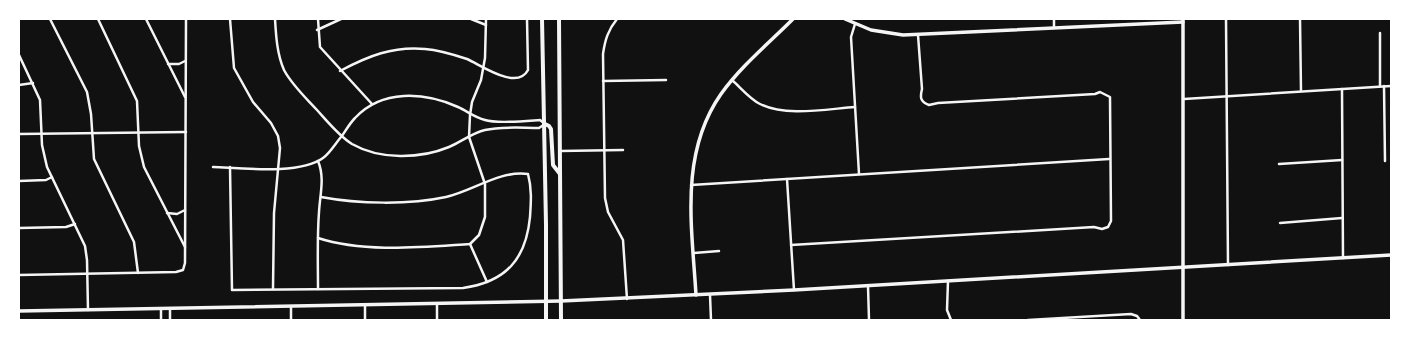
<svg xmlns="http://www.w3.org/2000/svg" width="1410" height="339" font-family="Signika,sans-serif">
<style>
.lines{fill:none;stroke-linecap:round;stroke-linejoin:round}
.minor{stroke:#f5f5f5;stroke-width:2.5}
.tertiary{stroke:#f5f5f5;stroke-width:3.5}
.secondary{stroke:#f5f5f5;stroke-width:3.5}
.primary{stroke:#f5f5f5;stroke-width:4}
</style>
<rect width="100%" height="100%" fill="#111"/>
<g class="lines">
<g class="minor">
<path d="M 50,19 L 87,92 L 91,114 L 94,159 L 134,242 L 138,273"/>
<path d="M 98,19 L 137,101 L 139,146 L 144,167 L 185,247"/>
<path d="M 146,19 L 185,97"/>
<path d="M 230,19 L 234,68 L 253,102 L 271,123 L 278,136 L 280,148 L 274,213 L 273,289"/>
<path d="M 318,19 L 320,47 L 372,104"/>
<path d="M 471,19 L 486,25"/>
<path d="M 617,19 C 608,30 605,40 603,54 L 605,198 L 608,212 L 623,240 L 627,299"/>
<path d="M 1054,19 L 1054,28"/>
<path d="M 1226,19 L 1228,265"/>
<path d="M 1300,19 L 1301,91"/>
<path d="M 855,24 L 851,37 L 859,174"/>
<path d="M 317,30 L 341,19"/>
<path d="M 19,55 L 40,100 L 42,145 L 47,167 L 85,246 L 87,260 L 88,310"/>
<path d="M 168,64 L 179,64 L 185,61"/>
<path d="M 340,71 C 368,56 393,46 425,49 C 438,50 455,55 467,59 C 481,65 517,91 528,70 L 527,19"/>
<path d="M 732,80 C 741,88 750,99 760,104 C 785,117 827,109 855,107"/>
<path d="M 603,81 L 666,80"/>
<path d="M 19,85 L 33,83"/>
<path d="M 1380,86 L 1380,33"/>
<path d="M 1384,86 L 1385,161"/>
<path d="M 1342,89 L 1343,258"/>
<path d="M 1184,99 L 1391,86"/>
<path d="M 19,134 L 186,132"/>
<path d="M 560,151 L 623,150"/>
<path d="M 318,161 C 325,178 320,194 319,212 C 317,238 318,263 318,289"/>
<path d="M 1279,164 L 1342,160"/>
<path d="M 213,167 C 241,168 300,175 323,158 C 330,153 335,144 341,137 L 342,136 C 346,130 350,123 355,118 C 382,89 424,92 458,107 C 467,111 474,117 485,120 C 497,124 526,121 540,120 L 545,124 L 539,128 C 522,128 502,126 485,130 C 472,133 461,142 449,147 C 420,159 380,160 352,144 C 339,136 327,121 317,110 C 305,97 292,85 284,70 C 277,54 276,36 275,19"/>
<path d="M 230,167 L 232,290 L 463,288 C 506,282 526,259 530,217 C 531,202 532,189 528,174 C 500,170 473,191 446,197 C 409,205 358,204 321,197"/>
<path d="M 787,179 L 794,290"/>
<path d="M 19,181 L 46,180 L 52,177"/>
<path d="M 691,185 L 1109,159"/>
<path d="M 167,213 L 177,214 L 185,210"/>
<path d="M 1280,223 L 1342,218"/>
<path d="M 19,228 L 66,227 L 75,224"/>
<path d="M 318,238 C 364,253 422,247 470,244 L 479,235 L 485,217 L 485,184 L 469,137 L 470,115 L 472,102 L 481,80 L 485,58 L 486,19"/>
<path d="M 470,244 L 487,282"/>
<path d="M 791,245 L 1094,227 L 1102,229 L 1108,227 L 1111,221 L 1110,97 L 1100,92 L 1095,94 L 938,103 L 929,105 C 920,102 920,97 922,89 L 918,35"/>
<path d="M 694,253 L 719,251"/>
<path d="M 19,275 L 176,272 L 183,270 L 185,263 L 186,19"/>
<path d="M 948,281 L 947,310 L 951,320"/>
<path d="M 868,286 L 869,320"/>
<path d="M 710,295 L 711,320"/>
<path d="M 437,305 L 437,320"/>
<path d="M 170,309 L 170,320"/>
<path d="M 161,320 L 161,309"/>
<path d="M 291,320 L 291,307"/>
<path d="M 365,320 L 365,306"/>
<path d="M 1028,320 L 1131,314 L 1137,316 L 1140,320"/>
</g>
<g class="tertiary">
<path d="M 845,19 L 871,30 L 903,35 L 1183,22"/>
<path d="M 1183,19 L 1183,320"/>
<path d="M 696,295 C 692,227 679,154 721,94 C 741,66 769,43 793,19"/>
<path d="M 561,301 L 794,290 L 1391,255"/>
</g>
<path class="secondary" d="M 19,311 L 561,301"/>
<g class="primary">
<path d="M 542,19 L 546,225 L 546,320"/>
<path d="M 559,19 L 561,320"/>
<path d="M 545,124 L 549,126 L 551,129 L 553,165 L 560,174"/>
</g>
</g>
<rect width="1410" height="339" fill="none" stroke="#ffffff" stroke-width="40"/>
</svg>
